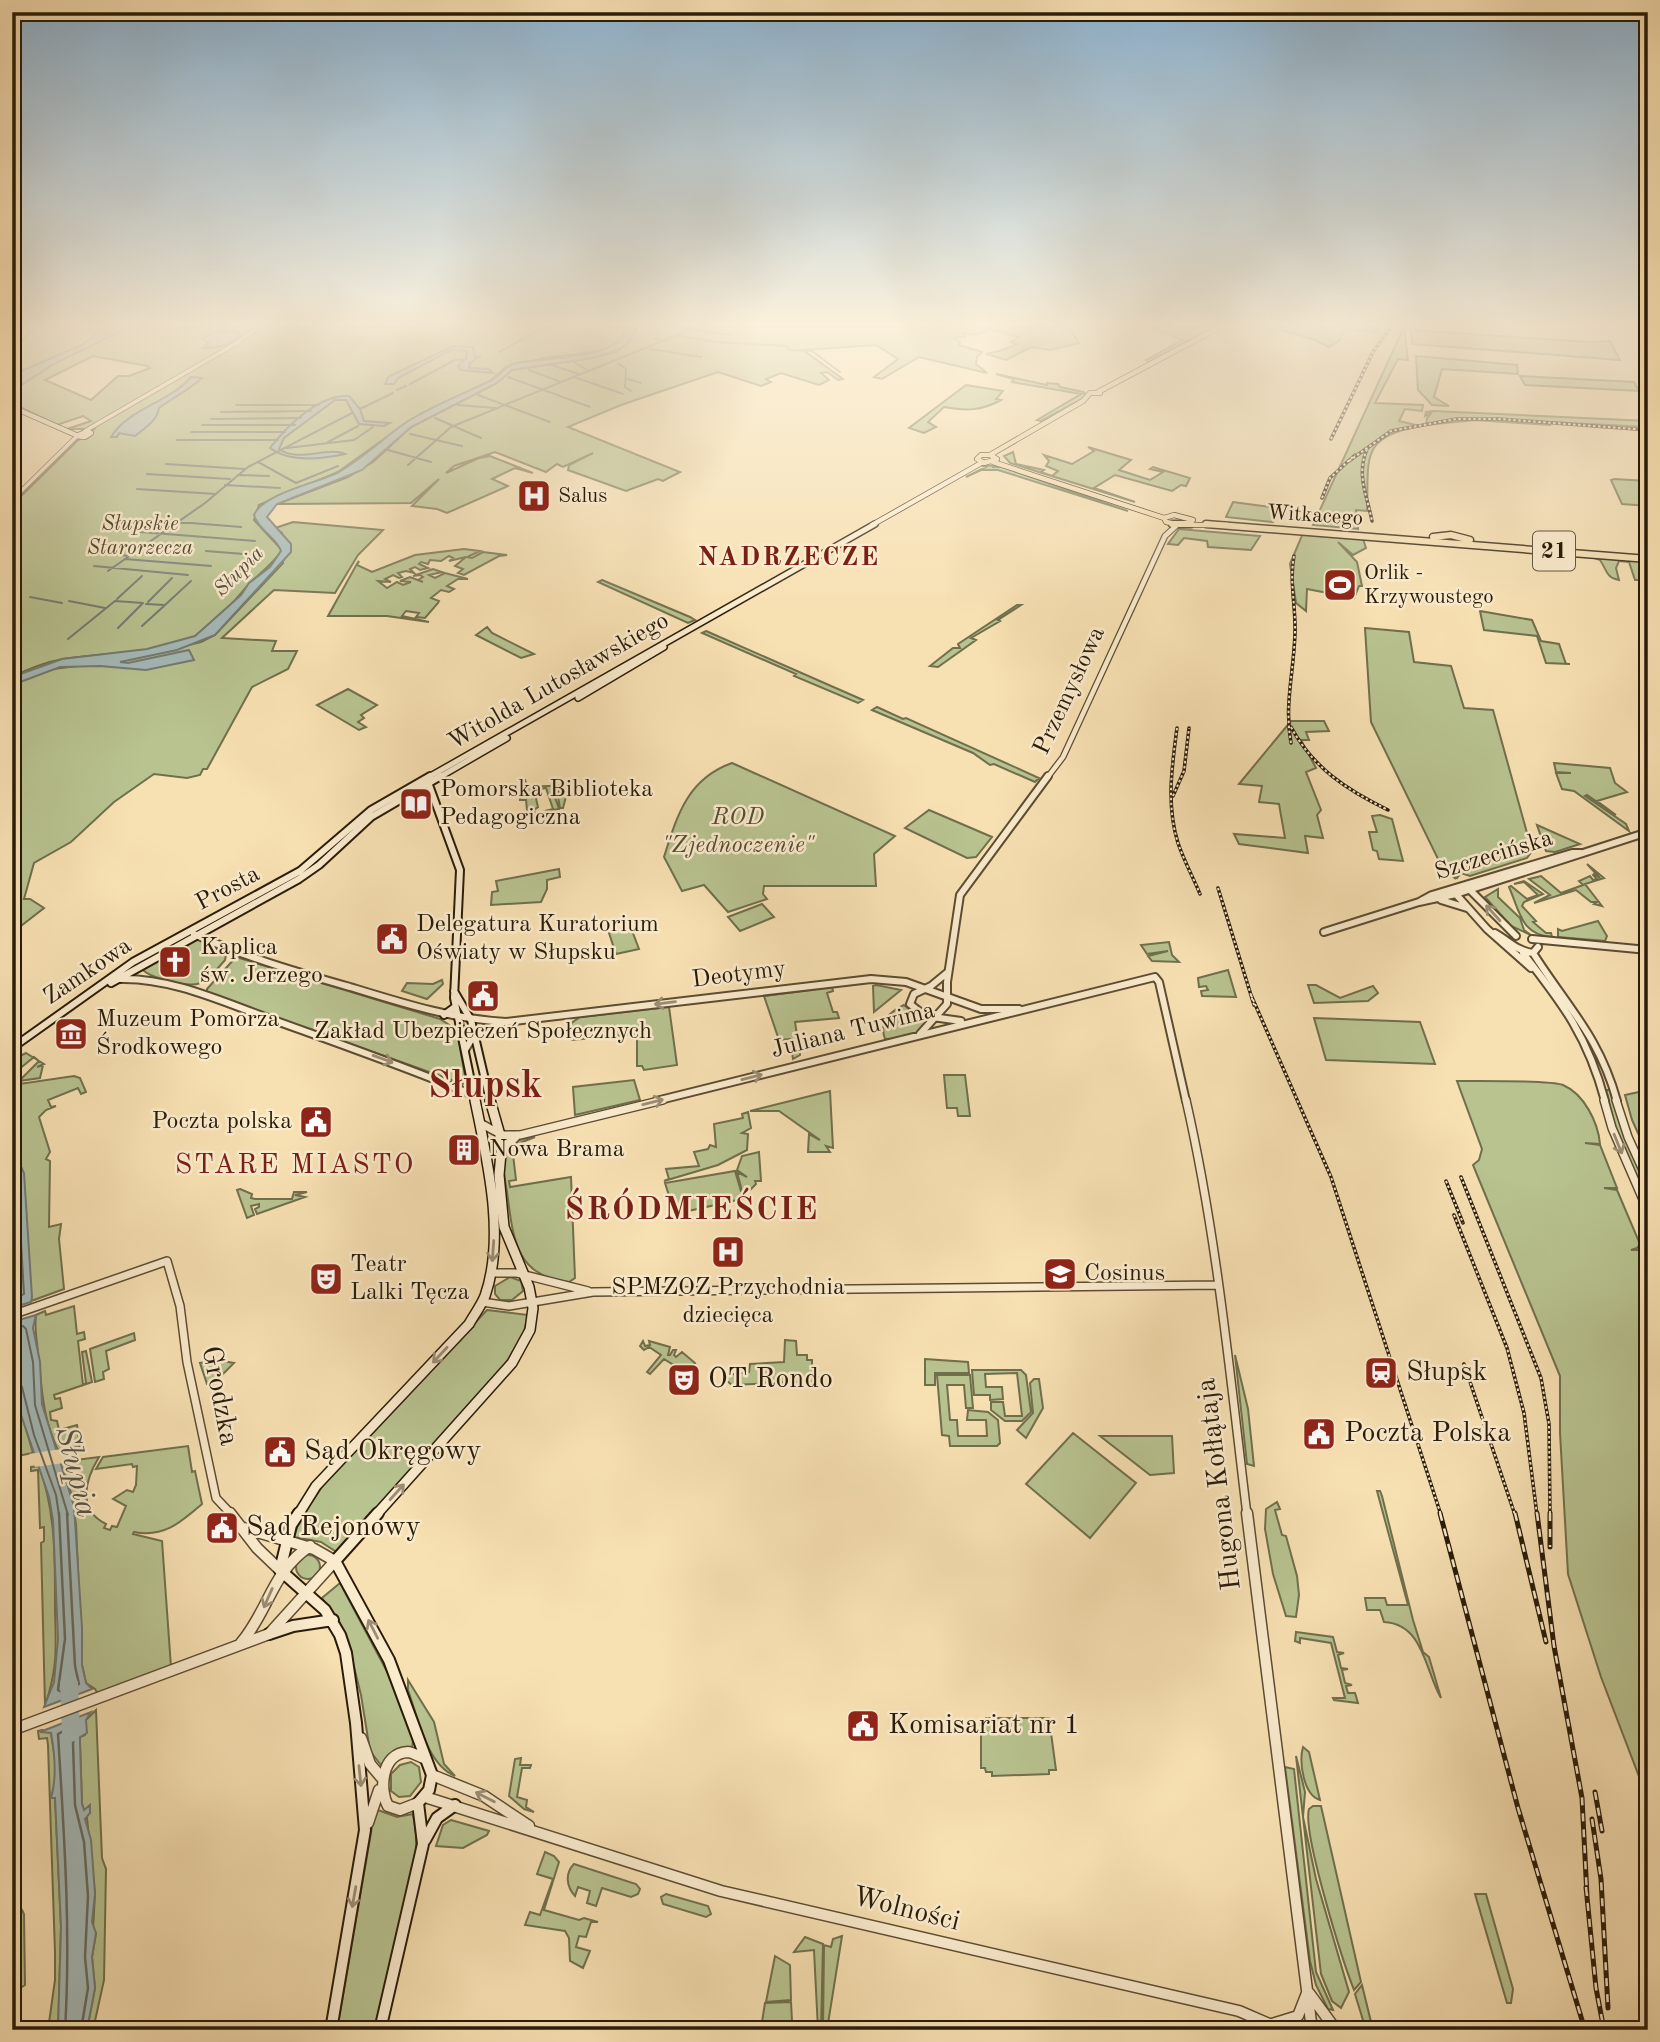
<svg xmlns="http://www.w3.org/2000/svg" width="1660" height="2042" font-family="'Old Standard TT',serif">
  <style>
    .green { fill: #b8c390; stroke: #706f4c; stroke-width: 2; fill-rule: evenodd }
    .water { fill: #a4bab9; stroke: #737a72; stroke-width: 2 }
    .pier { fill: #f7e0b2 }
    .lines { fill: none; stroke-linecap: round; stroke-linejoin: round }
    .shore-far1 { stroke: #666a60; stroke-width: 2 }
    .shore { stroke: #666a60; stroke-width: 2.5 }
    .stream { stroke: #737a72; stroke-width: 2 }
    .river { fill: #a4bab9; fill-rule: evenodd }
    .tertiary-far4-casing { stroke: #5c4c32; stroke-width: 5 }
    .tertiary-far3-casing { stroke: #5c4c32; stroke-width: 7 }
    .tertiary-far2-casing { stroke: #5c4c32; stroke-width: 10 }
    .tertiary-far1-casing { stroke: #5c4c32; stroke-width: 10 }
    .tertiary-casing { stroke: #5c4c32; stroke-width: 13 }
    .secondary-far4-casing { stroke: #291b08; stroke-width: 6 }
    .secondary-far3-casing { stroke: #291b08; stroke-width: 8 }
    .secondary-far2-casing { stroke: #291b08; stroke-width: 10 }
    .secondary-far1-casing { stroke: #291b08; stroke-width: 12 }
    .secondary-casing { stroke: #291b08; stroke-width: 14 }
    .primary-far1-casing { stroke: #291b08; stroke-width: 6 }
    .primary-casing { stroke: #291b08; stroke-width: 9 }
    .tertiary-far4 { stroke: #faebcd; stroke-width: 3.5 }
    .tertiary-far3 { stroke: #faebcd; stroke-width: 4.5 }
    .tertiary-far2 { stroke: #faebcd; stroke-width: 6 }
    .tertiary-far1 { stroke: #faebcd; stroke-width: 7 }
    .tertiary { stroke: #faebcd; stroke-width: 10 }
    .secondary-far4 { stroke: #faebcd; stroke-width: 4.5 }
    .secondary-far3 { stroke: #faebcd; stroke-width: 5 }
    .secondary-far2 { stroke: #faebcd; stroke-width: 6 }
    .secondary-far1 { stroke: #faebcd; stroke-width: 9 }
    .secondary { stroke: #faebcd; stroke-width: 10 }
    .primary-far1 { stroke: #f7e0b2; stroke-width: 4.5 }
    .primary { stroke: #f7e0b2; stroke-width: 6 }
    .rail-far1-casing { stroke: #291b08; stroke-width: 3.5 }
    .rail-casing { stroke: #291b08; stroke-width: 5 }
    .rail-far1 { stroke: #faebcd; stroke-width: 2; stroke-dasharray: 2.5; stroke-linecap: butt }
    .rail { stroke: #faebcd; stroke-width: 2.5; stroke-dasharray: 8; stroke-linecap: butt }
    .oneway { stroke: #9c8d74 }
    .labels { text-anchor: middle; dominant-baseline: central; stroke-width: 5; stroke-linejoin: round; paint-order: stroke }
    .far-poi-label { font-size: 21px; fill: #291b08; stroke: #faebcd; text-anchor: start }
    .far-street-label { font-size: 21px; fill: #291b08; stroke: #faebcd }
    .far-park-label { font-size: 21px; font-style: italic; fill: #544d31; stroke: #faebcd }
    .far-water-label { font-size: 21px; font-style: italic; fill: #545346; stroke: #faebcd }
    .shield { fill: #faebcd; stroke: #685943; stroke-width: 2 }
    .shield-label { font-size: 23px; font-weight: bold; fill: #291b08 }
    .street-label { font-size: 24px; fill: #291b08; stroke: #faebcd }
    .poi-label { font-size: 24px; fill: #291b08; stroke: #faebcd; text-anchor: start }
    .park-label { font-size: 24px; font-style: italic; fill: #544d31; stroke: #faebcd }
    .far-district-label { font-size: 26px; font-weight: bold; letter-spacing: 2px; fill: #7a1f14; stroke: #faebcd }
    .quarter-label { font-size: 28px; letter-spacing: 2px; fill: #7a1f14; stroke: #faebcd }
    .near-poi-label { font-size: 28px; fill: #291b08; stroke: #faebcd; text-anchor: start }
    .near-street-label { font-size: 28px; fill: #291b08; stroke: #faebcd }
    .district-label { font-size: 32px; font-weight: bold; letter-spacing: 2px; fill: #7a1f14; stroke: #faebcd }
    .near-water-label { font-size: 32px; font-style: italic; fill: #545346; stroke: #faebcd }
    .town-label { font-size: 38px; font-weight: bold; fill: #7a1f14; stroke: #faebcd }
  </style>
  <rect width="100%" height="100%" fill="#f7e0b2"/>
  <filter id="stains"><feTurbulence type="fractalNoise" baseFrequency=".00286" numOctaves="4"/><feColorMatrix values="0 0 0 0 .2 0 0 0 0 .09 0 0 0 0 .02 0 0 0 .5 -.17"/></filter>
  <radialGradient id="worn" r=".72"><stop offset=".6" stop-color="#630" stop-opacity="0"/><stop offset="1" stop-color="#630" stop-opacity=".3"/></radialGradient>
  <path class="green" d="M35 327H626L621 339 604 351 544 358 506 367 490 381 409 421 338 472 259 505 254 520 282 550C273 564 260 573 249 584 235 600 219 621 201 633 167 655 103 652 63 659 46 662 28 669 12 677V505L77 441 94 429H67L91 421 83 416 57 425 12 403V341L21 343 22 341 15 340H23L28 333 38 328ZM93 356 147 366 150 368 129 376H118L91 400 45 380Z
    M636 327H1069L1079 343 1051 350 1031 347 1006 360 986 354C997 352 1005 350 1017 344L1011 342 1019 337 990 329 976 335 963 333 965 337 953 338 960 342 959 345 982 352 977 357 976 364 987 373 919 357 882 379 874 377 898 359 876 345 803 350 843 379 838 380 827 372 821 373 829 380 819 385 781 373 766 379 771 382 761 386 718 372 621 405 568 427 680 472 663 481 658 479 626 491 568 470 569 465 593 453 563 467 557 464 546 472 495 452 454 466 446 473 479 458 490 456 533 473 515 468 492 479 508 486 447 513 437 509 412 506 439 479 411 503 277 504 348 477 373 462 411 427 497 383 512 370 592 358 618 351 636 332Z
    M1146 327H1214L1149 362 1146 360 1183 340Z
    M1269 327H1380L1375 332 1345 329 1339 341 1329 347 1313 339Z
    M1404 327 1408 360 1398 359 1375 403 1423 405 1422 411 1405 409 1399 421 1420 426C1359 437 1369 459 1367 511L1356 510 1358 529 1313 525Z
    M1411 330 1590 342 1610 341 1620 360 1412 344Z
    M1416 356 1517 365 1518 374 1442 369 1434 397 1449 406 1432 405 1418 390Z
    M996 374 1047 385V383L1058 384 1060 387 1084 392 1086 397 1041 421 1037 420 1081 394 1012 382 1014 379Z
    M1520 376 1634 382 1639 391 1525 385Z
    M966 385 1003 391 996 399 1001 400C981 411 966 411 944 407L928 422 936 427 924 433 909 428Z
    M1433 411 1648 421V427L1550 422V425L1475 420 1426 425 1427 418 1432 412 1425 416 1426 412Z
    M1088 447 1131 460 1119 470 1150 480 1163 472 1150 469 1153 467 1190 478 1186 486 1181 485 1172 491 1115 475 1094 488 1135 502 1010 463 1004 456 1013 452 1016 464 1044 470 1041 472 1052 476 1058 471 1046 466 1049 461 1044 455 1072 464 1094 451Z
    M980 465 999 466 992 467H1002L1128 511 998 470H981L966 477 986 467Z
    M1614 479 1648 481V506L1622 504 1611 480Z
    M1233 502 1277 508 1280 509 1273 522 1226 517Z
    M293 522 383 530 358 555 335 593 274 590 222 638 276 641 272 651H297L288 669 252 687 207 769H203L200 775 187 778 154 774 114 802 71 842 34 863 24 899H30L44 908 12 933V685L53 669 125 660 201 642 215 635 283 563 282 533 275 528Z
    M1179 529 1260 536 1251 550 1208 547 1207 541 1184 538 1178 545 1168 544Z
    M1303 533 1363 539 1366 548 1353 555 1338 542 1357 562 1362 586H1359L1354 598 1307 589 1306 611 1296 603 1290 564Z
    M464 549 480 551 467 557 472 558 483 552 507 555 499 556 464 575 458 573 463 569 455 566 466 557 449 561 453 558 449 556 441 561 430 560 428 564 421 562 419 564 428 568 420 570 415 567 410 569 414 573 406 571 398 573 402 577 399 578 393 575 385 579 391 582 378 581 387 588 397 582 403 585 411 582 400 581 410 577 423 582 418 580 423 577 420 575 413 576 433 569 442 572 429 575 435 578 445 573 468 579H458L447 586 454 589 449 592 441 590 431 598 439 601 438 603 425 618 416 617 419 613 406 611 402 616 429 622 387 616H328L358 562 359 561 357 565 372 572 415 555Z
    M1592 557 1648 560V566H1640L1644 580H1635L1629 562 1619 561 1616 568 1619 580C1606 578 1607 570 1600 560Z
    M602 580 690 617 695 620 688 623 598 582Z
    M1017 605H1021L998 620 1000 621 971 638 976 640 938 667 930 666 953 648H960L958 644Z
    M1480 611 1532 620 1541 641 1559 644 1566 664H1570L1546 663 1537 636 1484 630Z
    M487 627 492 633 534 654 521 658 476 635Z
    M1365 628 1409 632 1414 662 1451 666 1464 708 1493 710 1532 851 1527 858 1470 876 1461 873 1457 878 1447 870 1456 879 1437 865 1442 862 1439 861 1371 722Z
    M706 631 863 700 858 703 794 676 796 674 702 633Z
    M348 689 377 705 361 715 364 718 358 722 366 727 359 730 317 705Z
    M877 707 903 719 906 718 1039 778 1035 782 994 764 990 765 973 753 872 710Z
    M1291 721H1324L1329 731 1306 732 1309 740H1301L1316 768 1306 772 1321 810 1317 815 1323 838 1305 836 1308 853 1239 844 1234 834 1285 838 1279 804 1259 802 1262 786 1239 784Z
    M732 763 895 836 874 854 876 886H764L763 894 767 899 728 912 704 885 682 891 664 857C677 816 687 779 732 763Z
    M1554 763 1610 768 1615 783 1627 792 1597 801 1616 815 1587 795 1585 796 1626 824 1629 831 1574 791 1562 789 1556 773H1571L1556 772Z
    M520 780H525L527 787 569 785 563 808H560L558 797 560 786 557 794 555 787 552 788 559 809 545 811 553 809 546 788 534 790 538 807 534 810 536 821 533 811 527 810 526 800H520Z
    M929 810 992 837 976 857 967 858 905 828Z
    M1380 815 1392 819 1403 861 1379 859 1377 851 1373 850 1369 832H1377L1372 816Z
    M1537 825 1580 844 1555 852 1546 851Z
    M1587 864 1604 878 1585 884 1602 906 1594 904 1597 902H1591L1576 890 1534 903 1550 895 1529 879 1541 876 1561 893 1583 885 1579 881 1590 876 1593 880 1597 879 1593 875 1594 874 1600 878Z
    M559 869 560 877 547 880V889L541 902 491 905 492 892 498 891 496 881Z
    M1524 881 1543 894 1524 902 1522 906 1536 921 1533 922 1546 933H1551L1552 937C1521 935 1520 912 1509 887L1511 886 1527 899 1538 895 1524 882 1514 884Z
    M1498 889V897L1520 918 1524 930 1531 935 1511 926 1485 897Z
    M762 904 774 917 740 931 728 917Z
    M1598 921 1607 936 1605 941 1558 937V929L1562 931Z
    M631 928 639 949 616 954 609 933Z
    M197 937 226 955 225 960C205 983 201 990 169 981 160 978 150 977 143 970Z
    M1169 942 1172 955 1179 962 1152 961 1148 956 1168 951 1147 954 1141 945Z
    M236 957 440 1019 457 1030 466 1082 463 1084 207 993V989Z
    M1228 970 1236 997 1202 996 1201 991 1208 990 1206 986 1199 987 1198 978Z
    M442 980 443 984 427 999 402 991 407 983 433 984Z
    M876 985 901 990 874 1012 873 986Z
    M1308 985H1316L1340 998 1373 986 1378 993 1368 1001 1314 1003Z
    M832 987 833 991 827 993 833 1012H837L839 1018 795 1022 800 1055 793 1059 790 1039 779 1040 764 996Z
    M904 1005 916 1015 930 1020C924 1035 899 1039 885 1039 879 1023 889 1012 904 1005Z
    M669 1007 677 1065 644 1070 642 1066H637V1034L572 1040 570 1024 580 1017Z
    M1314 1018 1420 1022 1435 1064 1326 1060Z
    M26 1053 44 1064 37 1067 43 1065 40 1078 19 1081 39 1061 34 1057 12 1075V1060Z
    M944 1075H965L970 1116H958L957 1108H947Z
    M74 1076 80 1078 86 1092 81 1094 78 1088 48 1100 51 1107 56 1106 46 1110 39 1117 50 1152 46 1159 50 1161 49 1227 61 1224 59 1239 64 1289 12 1308V1085Z
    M634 1080 640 1100 575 1115 573 1087Z
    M1457 1081C1476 1081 1551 1080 1563 1085 1584 1094 1598 1122 1600 1144L1585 1143 1600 1145 1617 1188H1604L1617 1190 1640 1244 1637 1248 1631 1250H1638L1641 1246 1648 1263V1800L1601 1677 1568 1574 1560 1433V1376L1473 1165 1479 1160 1482 1149Z
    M1606 1090H1611L1622 1130 1648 1190V1202L1617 1132Z
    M1648 1090V1155L1632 1120 1625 1095Z
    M830 1091 833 1148 826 1146 830 1152H808L809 1134 820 1140 779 1111H750Z
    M748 1112 751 1128 742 1133 748 1134 747 1150 718 1165 664 1181 669 1179 666 1169 699 1166 694 1152 708 1149 710 1145 716 1147 714 1124 743 1118 742 1114Z
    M535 1137 512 1146 516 1180 509 1181 510 1187 571 1177 575 1278 569 1282C514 1277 513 1235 507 1192 505 1180 502 1166 504 1154 511 1141 522 1138 535 1137Z
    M759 1152 761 1181H755L756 1184 750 1190 742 1191 737 1172 747 1177 737 1170 742 1156Z
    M735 1171 741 1191 746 1198 675 1214 665 1183Z
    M240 1189 252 1194 251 1198 255 1199H292L294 1192H307L295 1195 305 1197 257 1214 255 1209 259 1207V1204L251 1206 254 1215 247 1218 237 1190Z
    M510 1277 521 1281 523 1291 512 1300H500L495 1294V1286Z
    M74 1306 77 1334 84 1332 85 1339 78 1341 83 1385 86 1383 82 1352 86 1351 92 1382 54 1395 55 1399 60 1398 62 1408 50 1412 51 1420 57 1421 59 1430 77 1425 80 1447 58 1450C42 1418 42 1387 38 1353 37 1339 34 1329 36 1315L45 1311 46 1315Z
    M487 1310 528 1315 523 1336 504 1366 338 1553 321 1542 294 1537 299 1521 324 1484Z
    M134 1333 135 1340 106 1351 109 1369 103 1372 104 1379 95 1382 90 1349Z
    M785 1340 796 1341 797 1355H807V1360H812V1376L818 1377 815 1381 732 1385 727 1381V1375L749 1372 750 1364 784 1362Z
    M643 1341 645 1346 650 1345 649 1341 670 1347 668 1355H670L673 1350H676L674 1355 676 1357 682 1352 695 1363 686 1373 664 1359 650 1374 647 1372 661 1355 649 1347 644 1350 640 1346Z
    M12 1354 16 1395 33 1453 12 1457Z
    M1235 1355 1248 1409 1254 1466 1247 1464Z
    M925 1359 968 1362 969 1373H935V1385H925Z
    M222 1361 234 1363 213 1384H207L200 1363Z
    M972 1370H1021L1026 1375 1031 1412 1022 1421H1005L991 1410V1402H1003L1005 1416H1022L1017 1373 985 1374 986 1387H1002L1003 1399 990 1400V1395H974Z
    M937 1375H970L973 1408H966L964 1385H947L950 1420H957L958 1436H987L986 1420H967L968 1410 988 1412 998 1420 1000 1443 997 1446H950L949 1436 942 1435Z
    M1034 1379H1039L1043 1408 1026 1438 1017 1430 1033 1413 1030 1383Z
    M1073 1433 1136 1483 1090 1538 1026 1484Z
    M1100 1436H1172L1174 1473 1150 1475Z
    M188 1446 192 1472 195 1471 202 1504C181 1522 164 1538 134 1532L133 1534 162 1541 171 1667 98 1694 95 1689 86 1683 82 1665 76 1524 71 1493 60 1462 99 1457C85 1480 77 1510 106 1524L104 1528 110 1530 112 1526 117 1527 126 1506 113 1499 127 1490 133 1492 136 1485 137 1466 133 1467 132 1464 96 1469 103 1457Z
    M39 1466C56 1513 55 1559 55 1609 56 1646 58 1669 45 1705L41 1543 44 1541V1527L40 1528 38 1470 31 1471V1467Z
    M1377 1491H1380L1382 1496 1413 1620 1423 1652 1429 1657 1441 1698C1425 1671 1424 1624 1384 1622L1380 1610H1367L1365 1598H1385L1387 1605H1408Z
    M1277 1502 1280 1509 1275 1510 1282 1535 1286 1536 1297 1576 1299 1595 1296 1617 1286 1616 1273 1574 1265 1529 1266 1509Z
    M296 1567a12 12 0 1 1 24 0a12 12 0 1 1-24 0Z
    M340 1583 392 1681 413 1740 412 1748 402 1750 381 1765 370 1751 361 1695 347 1639 339 1621 322 1598Z
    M1296 1632 1333 1637 1337 1652 1344 1653 1338 1655 1341 1668 1348 1669 1342 1670 1345 1683 1352 1685 1346 1686 1348 1693H1355L1358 1703 1334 1700 1333 1698H1345L1331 1643 1300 1638V1643L1295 1641Z
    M408 1680 434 1722 444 1764 455 1776C426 1764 418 1717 408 1690Z
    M96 1710 102 1858 106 1869 104 1980 93 2030H87L95 1988 92 1957 96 1933 93 1930 95 1894 86 1809 84 1811 82 1804 80 1743V1737L85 1735 86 1720Z
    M986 1718H1049L1056 1770H1049V1774L992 1776V1772H986L985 1768H981V1733L988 1731H980V1722H986Z
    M42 1730 51 1733C54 1752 60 1780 51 1798H55L61 1927 58 2030H48L55 1980V1952L48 1745 47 1738 39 1739 38 1731Z
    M1303 1747 1309 1752 1320 1800C1303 1795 1299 1761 1303 1747Z
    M1296 1756 1305 1792 1303 1817 1316 1879 1349 1992 1341 2008 1332 2001 1321 1974Z
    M521 1758 520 1765H531L530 1768H522L517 1797 527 1800 526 1807 534 1812 524 1809 509 1796 515 1759Z
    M411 1762 419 1767 421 1782 410 1796 399 1797 391 1791V1774L400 1765Z
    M1285 1767 1294 1769 1316 1972 1333 2010 1328 2009 1316 1985 1310 1961Z
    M1313 1806H1321L1361 1982 1354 1990C1343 1962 1302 1832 1309 1809Z
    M375 1809 397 1817 413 1814 416 1833V1858L374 2030H337Z
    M451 1820 489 1831 487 1835 463 1848 436 1846 443 1825Z
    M545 1852 554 1856 559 1862 544 1910 579 1920 584 1918 598 1922H591L586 1937 579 1936 576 1947 590 1951 583 1968 570 1961 569 1938 565 1931 525 1925 530 1912 540 1915 553 1879 537 1874Z
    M574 1864 636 1884 640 1889 638 1894 631 1897 602 1888 596 1906 587 1903 590 1891 578 1887 575 1896C566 1886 565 1873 574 1864Z
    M666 1894 708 1906 711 1914 706 1917 663 1904 661 1897Z
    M1475 1894H1486L1513 1989 1511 2003H1507Z
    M22 1910 24 1914 25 1985 12 1993V1984L16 1982V1952L12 1949V1914Z
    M842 1936 827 2030H823L824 1945 831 1947 833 1939Z
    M805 1937 823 1944 821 2030H818L814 1950 794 1952Z
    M775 1956 790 1965 791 2000 766 2002Z
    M1362 1985 1372 2026H1411L1412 2030H1366L1355 1994Z
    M791 2002 792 2021 762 2022 765 2003Z"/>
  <path class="water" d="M104 327H129L54 364 12 391V375L82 345Z
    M626 327H636L630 341 618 350 592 358 512 370 497 383 411 427 362 470 277 504 267 517 291 544V552L215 635 177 650 120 662 128 663 189 650 194 660 146 670 100 666 60 667 12 685V677L62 659 147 649 195 636 241 595 249 583 270 567 281 551C276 537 259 531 254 515 263 493 318 483 339 472 364 458 384 437 408 421 434 405 463 394 490 381 501 376 504 366 516 363 544 357 622 361 626 327Z
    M233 331 240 332V336C227 346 219 348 203 348L209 343 202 339 213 332Z
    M453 346 473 347 475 357H479L470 363 469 368 489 369 493 373 461 370 458 366 466 358 467 351 451 350 398 378 394 384H385L388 377Z
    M191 377 202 378C189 390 174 397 159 408 157 421 145 428 135 436L119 433 117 437H111C129 408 169 403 191 377Z
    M349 396 360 409 364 421 390 423 384 426 359 424 346 400H335L284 438 279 449C298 463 328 446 345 454 322 459 290 463 270 448 287 426 319 394 349 396Z
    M12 1147 24 1173 32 1297 31 1302 12 1308Z
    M36 1315 33 1328 40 1362 42 1404 74 1506 82 1628V1665L86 1683 92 1689 44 1707 54 1682 58 1639 53 1520 49 1497 19 1409 12 1354V1322Z
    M91 1712 86 1720 87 1733 80 1737V1743L82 1804 84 1810 90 1805V1813L85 1819 91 1840 95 1894 92 1922 96 1933 92 1957 95 1988 87 2030H58L61 1927 55 1798H51C57 1778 55 1755 51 1733L40 1732Z"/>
  <path class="pier" d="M61 1449 64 1463 35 1467 29 1454Z"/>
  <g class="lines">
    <path class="shore-far1" d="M12 1160 17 1174 24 1294 12 1301
      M12 1328 23 1326 26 1329 33 1362 35 1405 68 1515
      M12 1381 19 1382 22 1387 34 1435 56 1495 59 1515"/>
    <path class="shore" d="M59 1513 65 1639 58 1690 63 1693 79 1684 75 1666 67 1513
      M65 2030C71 1931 64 1833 58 1734L73 1726 76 1730 73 1743 75 1805 84 1842 88 1896 85 1957 88 1988 81 2030"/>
    <path class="stream" d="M734 327H737
      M661 330 653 339 666 341
      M694 330 731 335
      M680 336 716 342 787 346 788 350 812 351 840 372
      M650 349 701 357
      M499 352 546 327
      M574 362 587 370
      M548 364 579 374
      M619 364 626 369 625 387 631 391
      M529 370 561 382
      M508 377 590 407
      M574 377 623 394
      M628 379 641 383
      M410 384 455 360 466 359
      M397 390 406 386
      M478 395 550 422
      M236 405H319
      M458 405 495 408
      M502 406 697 327
      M360 409 393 393
      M221 412 311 411
      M435 418 481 438
      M211 419 301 418
      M202 425H295
      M191 432H285
      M410 434 462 446
      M177 440H278
      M328 442 358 426
      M287 448 354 440 373 427
      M388 450 431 462
      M258 462 296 483 338 466
      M166 464 245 469
      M408 465 451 427 500 407
      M147 474 230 479
      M238 475 269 476
      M225 485 280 488
      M137 489 216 494
      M153 520 241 527
      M115 530 255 541
      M99 543 173 548
      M206 551 244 554
      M102 553 129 556
      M125 559 211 566
      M94 566 188 575
      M108 571 205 503 248 467 352 413
      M30 597 62 603
      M117 599 142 576
      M69 601 105 608
      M148 602 172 578
      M146 604 165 605 191 581
      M142 626 164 606
      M68 639 115 601 143 603 118 628"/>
    <path class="river" d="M69 1673 75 1676 78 1682 80 1733 78 1740 71 1742 64 1740 62 1733 60 1682 63 1676Z"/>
    <defs>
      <path id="tertiary-far4" d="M85 431 235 344 259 327
        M12 500 77 436"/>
      <path id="tertiary-far3" d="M1047 778 1063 757 1165 536 1177 525"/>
      <path id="tertiary-far2" d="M1468 888 1516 936
        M1454 892 1487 929 1531 968
        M1441 900 1467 908
        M1421 901 1432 895 1572 853H1581
        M1324 932 1419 902 1456 894 1648 832
        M1495 933C1509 941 1517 951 1533 953L1538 947
        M194 934C245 957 297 972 350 987 402 1003 452 1019 506 1022L871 979 906 982 981 1009H1019
        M1532 939 1648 950
        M1523 953C1563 1004 1588 1037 1605 1101
        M1533 953C1568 1008 1599 1036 1617 1101
        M948 972 931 986 914 994 910 1004 925 1016 961 1021
        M119 979C169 977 221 1001 268 1018 337 1043 406 1067 473 1095
        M920 1034 947 1004V982L960 895 1048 776
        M465 1050 474 1035 501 1023
        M656 1101 1155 977 1159 982 1186 1101"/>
      <path id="tertiary-far1" d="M1186 1100C1217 1236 1230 1376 1247 1515
        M1604 1100 1612 1128 1648 1211
        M1616 1100 1628 1137 1648 1181
        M480 1123 502 1135H520L663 1100
        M502 1151 518 1135
        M491 1273H517L588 1291
        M482 1302 509 1306 593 1292 1218 1285
        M12 1315 167 1261 180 1306 187 1362 216 1498 232 1515"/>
      <path id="tertiary" d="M230 1513 257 1548 280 1570
        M1247 1513 1312 2030
        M241 1643C269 1610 272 1571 310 1546
        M12 1730 269 1634 335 1561 314 1549 244 1528
        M361 1738 370 1764 381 1777
        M432 1775 484 1796 529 1826
        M425 1797 721 1891 1239 2011 1283 2030
        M418 1803 400 1810 388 1806C379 1790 381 1753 408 1752 412 1752 420 1757 424 1758
        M368 1823 379 1790
        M1309 1993 1336 2030
        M1272 2024 1298 2016 1307 1993"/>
      <path id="secondary-far4" d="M12 407 76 435
        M88 431 91 433 85 437 76 436Z
        M872 525 983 462"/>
      <path id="secondary-far3" d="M578 698 664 647
        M427 778 875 524
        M438 778 507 738"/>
      <path id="secondary-far2" d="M422 781 429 785 460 870 454 998 475 1101
        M111 983 299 879 319 865 371 817 441 776
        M454 991 471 1020 490 1101
        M444 1015 455 1007
        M12 1048 133 962 300 871 371 810 430 776"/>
      <path id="secondary-far1" d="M298 1515 316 1486 469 1324C474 1315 481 1306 485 1296 506 1236 487 1160 475 1100
        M376 1515 512 1363 530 1330 533 1308 529 1287 504 1227 499 1175 502 1142 490 1100"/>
      <path id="secondary" d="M299 1513 291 1525 280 1570 325 1610 340 1635 346 1653 356 1723 365 1830 331 2030
        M378 1513 335 1561 389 1660 432 1775 429 1790 418 1803 423 1844 380 2030
        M269 1634 293 1626 333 1620
        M425 1840 437 1818 455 1805"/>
      <path id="primary-far1" d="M1098 392 1220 327
        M981 455H990L997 459 984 463 977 459Z
        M990 455 1083 401 1090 393H1100
        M993 462 1164 518
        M1164 518 1166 522C1185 527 1208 524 1228 525
        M1164 518 1174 515 1193 520"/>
      <path id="primary" d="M1172 524H1191
        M1206 524 1648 559
        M1433 537 1451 535 1470 540"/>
    </defs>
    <use href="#tertiary-far4" class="tertiary-far4-casing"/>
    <use href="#tertiary-far3" class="tertiary-far3-casing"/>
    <use href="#tertiary-far2" class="tertiary-far2-casing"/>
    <use href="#tertiary-far1" class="tertiary-far1-casing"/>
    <use href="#tertiary" class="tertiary-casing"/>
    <use href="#secondary-far4" class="secondary-far4-casing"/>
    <use href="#secondary-far3" class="secondary-far3-casing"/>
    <use href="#secondary-far2" class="secondary-far2-casing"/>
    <use href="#secondary-far1" class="secondary-far1-casing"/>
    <use href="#secondary" class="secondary-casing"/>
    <use href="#primary-far1" class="primary-far1-casing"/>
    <use href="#primary" class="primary-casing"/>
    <use href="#tertiary-far4" class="tertiary-far4"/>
    <use href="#tertiary-far3" class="tertiary-far3"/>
    <use href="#tertiary-far2" class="tertiary-far2"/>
    <use href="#tertiary-far1" class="tertiary-far1"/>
    <use href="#tertiary" class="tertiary"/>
    <use href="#secondary-far4" class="secondary-far4"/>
    <use href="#secondary-far3" class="secondary-far3"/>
    <use href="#secondary-far2" class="secondary-far2"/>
    <use href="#secondary-far1" class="secondary-far1"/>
    <use href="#secondary" class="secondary"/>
    <use href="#primary-far1" class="primary-far1"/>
    <use href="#primary" class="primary"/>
    <defs>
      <path id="rail-far1" d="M1331 439 1373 352 1391 327
        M1367 449C1356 475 1367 495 1372 521
        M1349 461 1391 431 1456 419H1499L1648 430
        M1322 498 1330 478 1355 455
        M1291 727C1313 768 1347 790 1388 810
        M1177 728C1172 766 1166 805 1178 843 1184 861 1193 877 1200 894
        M1291 743C1284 705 1294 671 1295 633 1296 607 1289 582 1294 556
        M1173 796 1184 771 1189 728
        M1218 888 1254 1005
        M1251 995 1331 1177 1441 1515
        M1461 1177 1541 1378 1549 1424 1550 1515
        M1446 1181 1463 1223
        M1454 1215 1507 1348 1524 1413 1537 1515
        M1464 1364 1515 1515"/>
      <path id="rail" d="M1440 1513 1518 1808 1585 2030
        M1515 1513 1546 1642
        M1537 1513 1554 1646 1582 1798 1587 1896
        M1550 1513V1547
        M1595 1792 1602 1831
        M1592 1819 1601 1879 1608 2008
        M1586 1887 1596 1988 1604 2030"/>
    </defs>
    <use href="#rail-far1" class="rail-far1-casing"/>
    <use href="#rail" class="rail-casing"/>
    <use href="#rail-far1" class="rail-far1"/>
    <use href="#rail" class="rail"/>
  </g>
  <defs><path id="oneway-shaft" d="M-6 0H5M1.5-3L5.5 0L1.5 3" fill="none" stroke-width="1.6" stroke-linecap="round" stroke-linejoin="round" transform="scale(1.75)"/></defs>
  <g class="oneway">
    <use href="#oneway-shaft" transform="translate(1493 913) rotate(-132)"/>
    <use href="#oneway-shaft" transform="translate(665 1003) rotate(173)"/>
    <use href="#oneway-shaft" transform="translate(383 1059) rotate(20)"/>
    <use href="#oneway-shaft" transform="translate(752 1077) rotate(-14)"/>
    <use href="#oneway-shaft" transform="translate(653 1102) rotate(-14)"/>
    <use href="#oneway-shaft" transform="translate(1618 1144) rotate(68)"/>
    <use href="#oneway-shaft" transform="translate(493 1251) rotate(94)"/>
    <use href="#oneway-shaft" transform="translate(440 1355) rotate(133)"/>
    <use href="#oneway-shaft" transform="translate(397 1492) rotate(-48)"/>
    <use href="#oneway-shaft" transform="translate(268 1598) rotate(114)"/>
    <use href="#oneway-shaft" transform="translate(373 1629) rotate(-117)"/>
    <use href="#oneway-shaft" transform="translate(360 1776) rotate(84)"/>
    <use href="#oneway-shaft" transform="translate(485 1797) rotate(-153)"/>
    <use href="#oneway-shaft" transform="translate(354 1897) rotate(100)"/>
  </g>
  <linearGradient id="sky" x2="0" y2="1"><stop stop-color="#8db6d5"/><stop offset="0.53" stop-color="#fbf1dc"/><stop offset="1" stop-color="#fbf1dc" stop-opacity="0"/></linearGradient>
  <rect width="1660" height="613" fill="url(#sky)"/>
  <defs>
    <symbol id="hospital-square" viewBox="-11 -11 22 22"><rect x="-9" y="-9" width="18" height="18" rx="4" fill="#8f2418" stroke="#faebcd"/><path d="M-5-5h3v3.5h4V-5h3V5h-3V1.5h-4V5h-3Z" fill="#fff"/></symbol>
    <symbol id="stadium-square" viewBox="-11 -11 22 22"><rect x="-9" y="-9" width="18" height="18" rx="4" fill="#8f2418" stroke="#faebcd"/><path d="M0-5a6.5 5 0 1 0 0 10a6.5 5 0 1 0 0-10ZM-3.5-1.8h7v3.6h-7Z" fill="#fff"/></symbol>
    <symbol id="library-square" viewBox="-11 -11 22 22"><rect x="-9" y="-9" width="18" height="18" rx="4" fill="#8f2418" stroke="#faebcd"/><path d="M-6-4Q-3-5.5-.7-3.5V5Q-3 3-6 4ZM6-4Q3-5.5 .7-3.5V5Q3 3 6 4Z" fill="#fff"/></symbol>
    <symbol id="civic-square" viewBox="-11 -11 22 22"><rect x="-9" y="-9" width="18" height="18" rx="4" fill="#8f2418" stroke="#faebcd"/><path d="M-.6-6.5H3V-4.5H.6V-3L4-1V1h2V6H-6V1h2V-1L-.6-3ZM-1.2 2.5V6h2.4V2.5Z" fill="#fff"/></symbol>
    <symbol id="church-square" viewBox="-11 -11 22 22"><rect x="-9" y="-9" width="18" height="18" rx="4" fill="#8f2418" stroke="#faebcd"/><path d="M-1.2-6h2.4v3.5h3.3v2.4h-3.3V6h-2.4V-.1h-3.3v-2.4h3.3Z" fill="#fff"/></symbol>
    <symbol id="museum-square" viewBox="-11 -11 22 22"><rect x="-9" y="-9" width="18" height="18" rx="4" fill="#8f2418" stroke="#faebcd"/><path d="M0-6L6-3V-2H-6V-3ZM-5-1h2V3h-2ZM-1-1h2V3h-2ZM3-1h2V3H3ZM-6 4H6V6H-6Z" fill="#fff"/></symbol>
    <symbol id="building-square" viewBox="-11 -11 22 22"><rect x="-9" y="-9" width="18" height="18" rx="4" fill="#8f2418" stroke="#faebcd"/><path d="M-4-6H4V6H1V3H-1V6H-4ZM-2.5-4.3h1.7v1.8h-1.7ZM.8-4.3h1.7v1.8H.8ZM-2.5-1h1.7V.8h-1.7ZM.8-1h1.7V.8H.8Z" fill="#fff"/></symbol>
    <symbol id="university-square" viewBox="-11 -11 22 22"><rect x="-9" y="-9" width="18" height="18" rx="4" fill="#8f2418" stroke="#faebcd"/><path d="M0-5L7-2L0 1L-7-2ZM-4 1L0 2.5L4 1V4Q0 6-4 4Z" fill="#fff"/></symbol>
    <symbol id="theatre-square" viewBox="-11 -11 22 22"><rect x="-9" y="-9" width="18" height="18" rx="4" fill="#8f2418" stroke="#faebcd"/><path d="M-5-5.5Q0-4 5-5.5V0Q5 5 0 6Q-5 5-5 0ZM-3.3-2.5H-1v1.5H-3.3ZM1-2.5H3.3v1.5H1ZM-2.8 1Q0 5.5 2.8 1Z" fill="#fff"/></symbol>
    <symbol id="station-square" viewBox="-11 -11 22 22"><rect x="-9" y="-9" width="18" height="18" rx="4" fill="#8f2418" stroke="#faebcd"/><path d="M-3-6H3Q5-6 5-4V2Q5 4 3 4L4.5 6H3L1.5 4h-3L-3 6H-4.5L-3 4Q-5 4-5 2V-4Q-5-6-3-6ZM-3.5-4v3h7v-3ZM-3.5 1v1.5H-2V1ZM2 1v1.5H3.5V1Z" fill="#fff"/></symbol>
  </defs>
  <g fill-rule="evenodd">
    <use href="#hospital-square" x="515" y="477" width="38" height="38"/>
    <use href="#stadium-square" x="1321" y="566" width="38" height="38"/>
    <use href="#library-square" x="397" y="785" width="38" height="38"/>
    <use href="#civic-square" x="373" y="920" width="38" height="38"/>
    <use href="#church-square" x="156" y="943" width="38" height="38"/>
    <use href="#civic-square" x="464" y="977" width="38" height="38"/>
    <use href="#museum-square" x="52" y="1015" width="38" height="38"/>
    <use href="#civic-square" x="297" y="1103" width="38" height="38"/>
    <use href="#building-square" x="445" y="1131" width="38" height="38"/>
    <use href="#hospital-square" x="709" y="1233" width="38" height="38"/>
    <use href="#university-square" x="1041" y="1255" width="38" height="38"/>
    <use href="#theatre-square" x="307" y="1260" width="38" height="38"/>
    <use href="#station-square" x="1362" y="1354" width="38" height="38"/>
    <use href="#theatre-square" x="665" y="1361" width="38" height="38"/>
    <use href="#civic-square" x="1300" y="1415" width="38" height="38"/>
    <use href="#civic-square" x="261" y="1433" width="38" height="38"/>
    <use href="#civic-square" x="203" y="1509" width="38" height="38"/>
    <use href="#civic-square" x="844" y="1707" width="38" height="38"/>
  </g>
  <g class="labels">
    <g class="far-poi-label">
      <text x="558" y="496">Salus</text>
      <text x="1364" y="573">Orlik -<tspan x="1364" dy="24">Krzywoustego</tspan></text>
    </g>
    <g class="far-street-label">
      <text transform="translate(1315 516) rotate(4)">Witkacego</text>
    </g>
    <g class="far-park-label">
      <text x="140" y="524">Słupskie<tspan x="140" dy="24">Starorzecza</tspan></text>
    </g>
    <g class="far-water-label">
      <text transform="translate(239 572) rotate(-45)">Słupia</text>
    </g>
    <rect class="shield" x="1533" y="531.5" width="42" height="39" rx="5"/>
    <g class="shield-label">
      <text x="1554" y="551">21</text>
    </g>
    <g class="street-label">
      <text transform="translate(559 682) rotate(-30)">Witolda Lutosławskiego</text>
      <text transform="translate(1070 691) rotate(-65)">Przemysłowa</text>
      <text transform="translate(1494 856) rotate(-17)">Szczecińska</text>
      <text transform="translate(228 889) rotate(-28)">Prosta</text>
      <text transform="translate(88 972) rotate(-34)">Zamkowa</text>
      <text transform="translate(739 975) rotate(-7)">Deotymy</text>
      <text transform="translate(853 1031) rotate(-14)">Juliana Tuwima</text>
    </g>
    <g class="poi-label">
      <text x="440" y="790">Pomorska Biblioteka<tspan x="440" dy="28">Pedagogiczna</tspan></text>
      <text x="416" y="925">Delegatura Kuratorium<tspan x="416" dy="28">Oświaty w Słupsku</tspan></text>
      <text x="200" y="948">Kaplica<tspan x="200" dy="28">św. Jerzego</tspan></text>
      <text x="96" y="1020">Muzeum Pomorza<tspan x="96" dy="28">Środkowego</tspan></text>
      <text x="483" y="1032" text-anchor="middle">Zakład Ubezpieczeń Społecznych</text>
      <text x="292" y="1122" text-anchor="end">Poczta polska</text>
      <text x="489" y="1150">Nowa Brama</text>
      <text x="350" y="1265">Teatr<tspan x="350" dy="28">Lalki Tęcza</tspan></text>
      <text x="1084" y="1274">Cosinus</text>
      <text x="728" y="1288" text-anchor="middle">SPMZOZ Przychodnia<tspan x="728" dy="28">dziecięca</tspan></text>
    </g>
    <g class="park-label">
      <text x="738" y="818">ROD<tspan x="738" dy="28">"Zjednoczenie"</tspan></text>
    </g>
    <g class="far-district-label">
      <text x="789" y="558">NADRZECZE</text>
    </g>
    <g class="quarter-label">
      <text x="295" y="1166">STARE MIASTO</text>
    </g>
    <g class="near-poi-label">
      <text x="1406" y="1373">Słupsk</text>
      <text x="708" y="1380">OT Rondo</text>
      <text x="1344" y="1434">Poczta Polska</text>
      <text x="304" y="1452">Sąd Okręgowy</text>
      <text x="246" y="1528">Sąd Rejonowy</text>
      <text x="888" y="1726">Komisariat nr 1</text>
    </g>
    <g class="near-street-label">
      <text transform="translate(219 1396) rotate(79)">Grodzka</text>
      <text transform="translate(1220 1484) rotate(-97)">Hugona Kołłątaja</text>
      <text transform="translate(906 1910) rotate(14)">Wolności</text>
    </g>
    <g class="district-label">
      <text x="692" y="1211">ŚRÓDMIEŚCIE</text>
    </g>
    <g class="near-water-label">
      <text transform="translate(75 1472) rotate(76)">Słupia</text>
    </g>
    <g class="town-label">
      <text x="485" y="1087">Słupsk</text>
    </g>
  </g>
  <rect width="1660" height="2042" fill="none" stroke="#f7e0b2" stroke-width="42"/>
  <rect x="14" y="14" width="1632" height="2014" fill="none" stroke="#291b08" stroke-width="3.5"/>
  <rect x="21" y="21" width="1618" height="2000" fill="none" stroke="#291b08" stroke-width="2"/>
  <rect width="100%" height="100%" filter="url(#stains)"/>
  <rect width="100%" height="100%" fill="url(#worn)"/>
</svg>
